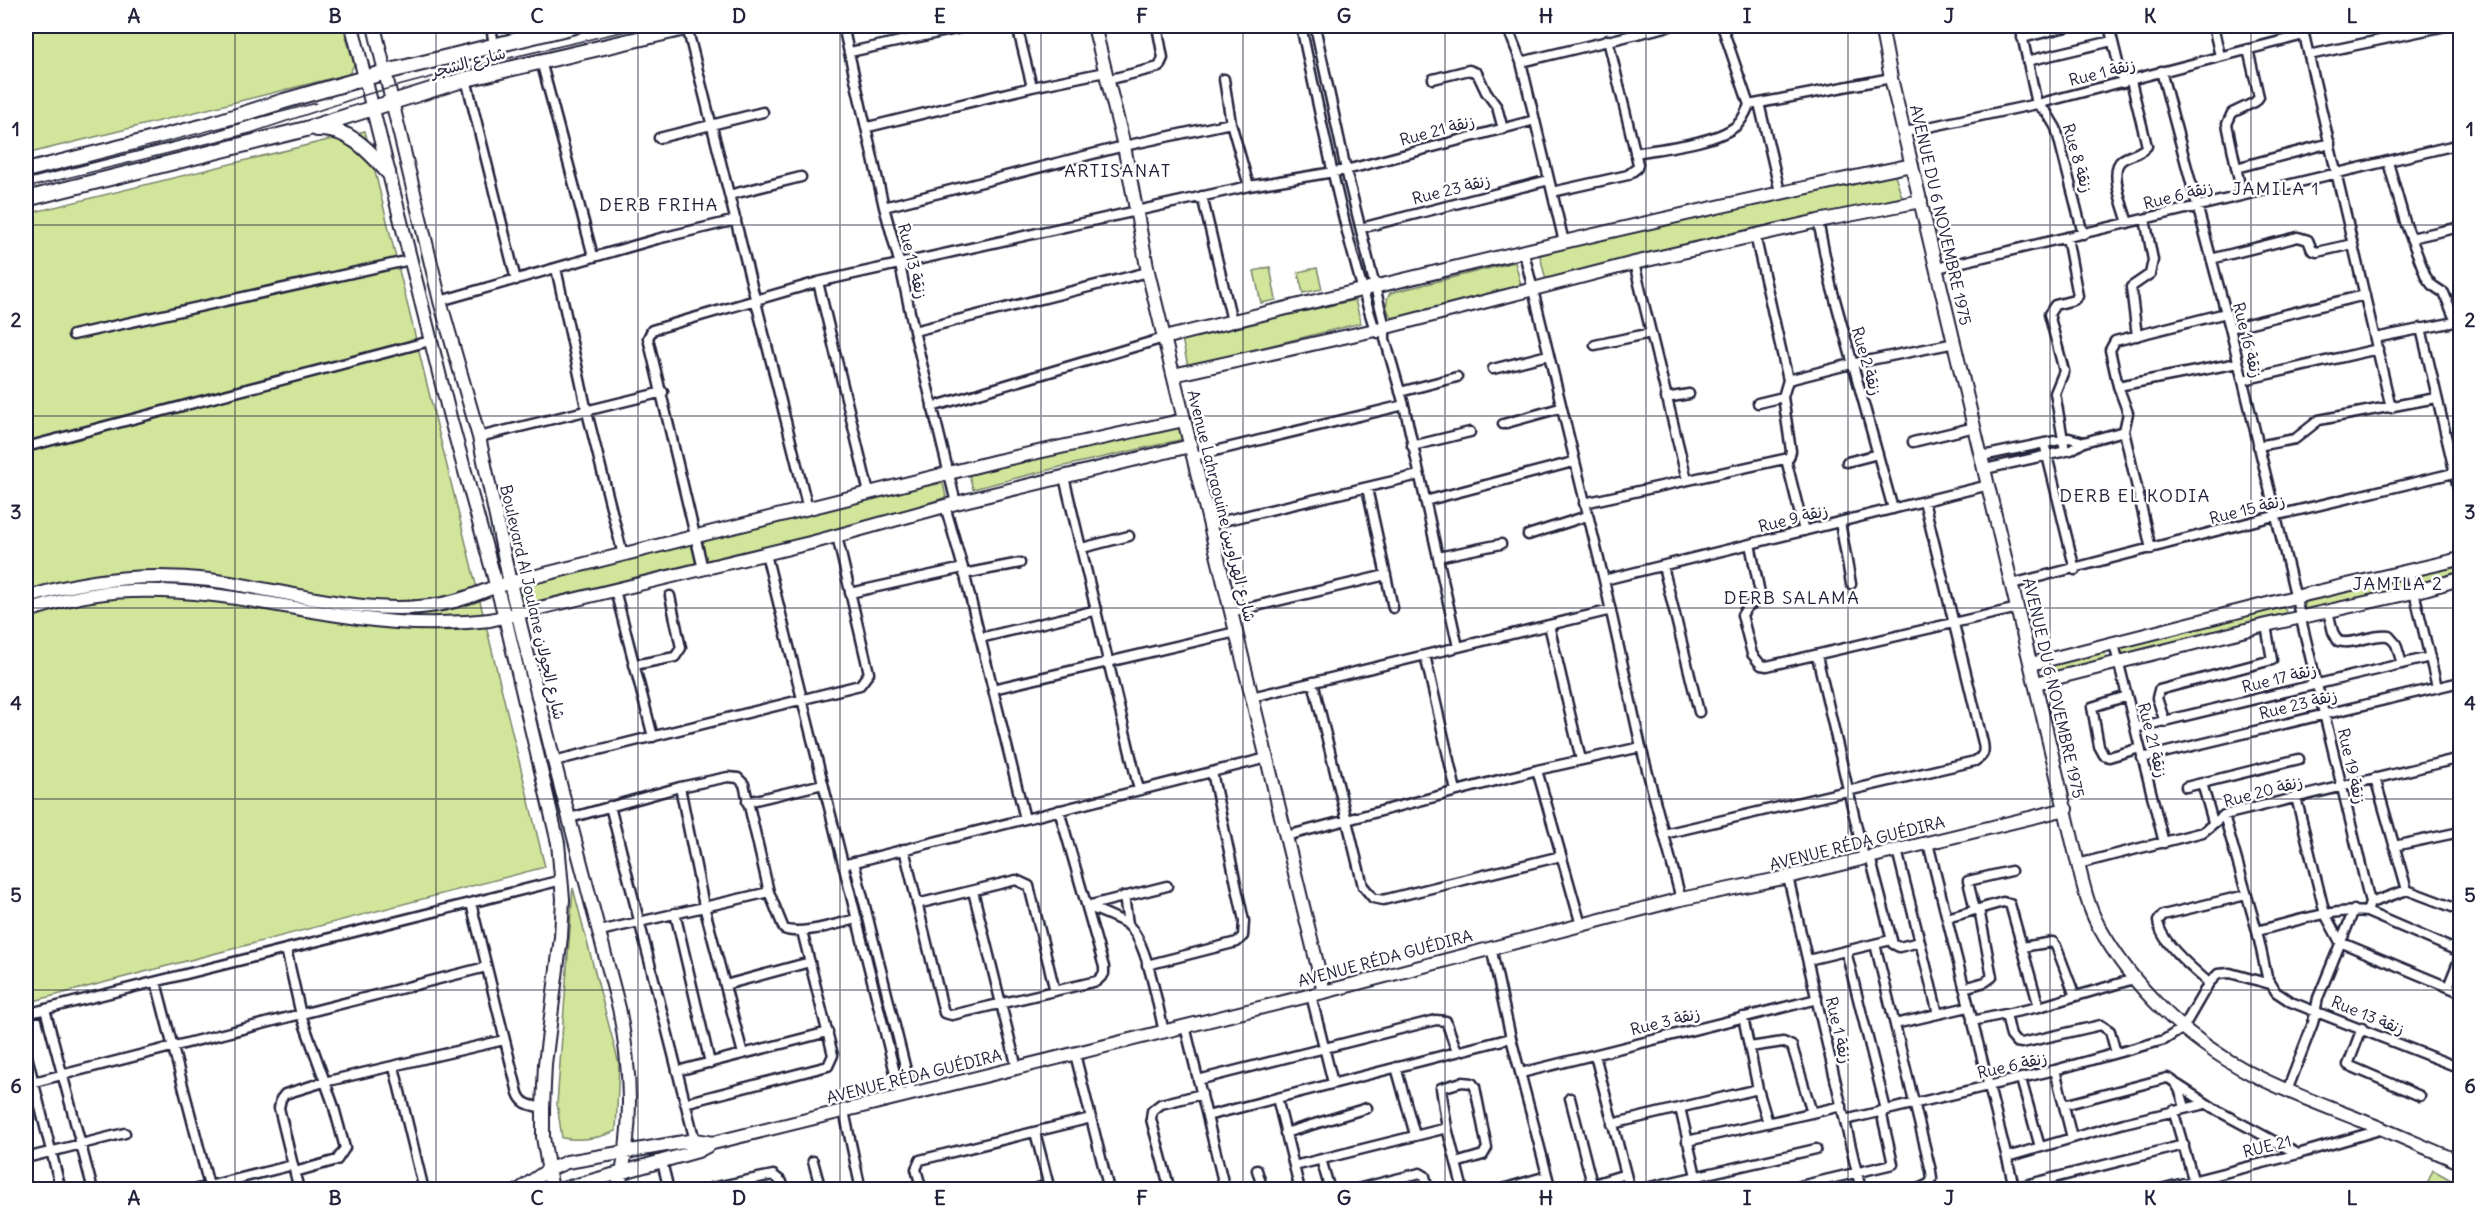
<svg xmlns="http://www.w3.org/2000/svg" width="2486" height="1215" font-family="Delius,'Playpen Sans Arabic',sans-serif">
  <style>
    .green { fill: #d1e69b; stroke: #7a846b; stroke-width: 1.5 }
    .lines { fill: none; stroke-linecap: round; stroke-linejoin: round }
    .street-casing { stroke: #22223b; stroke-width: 13 }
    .secondary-casing { stroke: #22223b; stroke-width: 16 }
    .primary-casing { stroke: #22223b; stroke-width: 18 }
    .street { stroke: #fff; stroke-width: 8 }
    .secondary { stroke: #fff; stroke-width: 12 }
    .primary { stroke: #fff; stroke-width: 14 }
    .tram { stroke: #22223b; stroke-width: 1.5 }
    .grid { fill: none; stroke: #22223b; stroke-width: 1.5; stroke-opacity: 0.55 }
    .labels { text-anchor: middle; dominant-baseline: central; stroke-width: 5; stroke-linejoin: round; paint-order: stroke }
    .street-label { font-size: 16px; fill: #22223b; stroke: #fff }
    .neighbourhood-label { font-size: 18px; letter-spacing: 1.5px; fill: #22223b; stroke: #fff }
    .neatline { fill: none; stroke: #22223b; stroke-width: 2 }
    .grid-label { font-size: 20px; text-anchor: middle; font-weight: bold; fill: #22223b }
  </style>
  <rect width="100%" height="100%" fill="#fff"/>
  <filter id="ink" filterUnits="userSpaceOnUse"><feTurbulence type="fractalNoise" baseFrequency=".0167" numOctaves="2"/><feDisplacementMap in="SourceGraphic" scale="12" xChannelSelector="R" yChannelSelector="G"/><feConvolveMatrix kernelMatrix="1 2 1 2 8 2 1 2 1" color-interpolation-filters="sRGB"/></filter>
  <g filter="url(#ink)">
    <path class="green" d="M26 26H343L354 65 349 74 26 154Z
      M365 131 545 867 26 1003V214Z
      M1894 173 1902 197 1546 280 1539 252Z
      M1515 262 1522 289 1397 318 1391 317C1386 309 1385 301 1390 293Z
      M1270 267 1276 300 1261 303 1254 271Z
      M1317 268 1322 289 1303 293 1298 272Z
      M1355 300 1361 323 1188 366 1182 339Z
      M1180 425 1184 439 1060 467 973 489 969 475Z
      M943 483 946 497 814 542 518 614 510 583 808 509Z
      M2460 563V578L2306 610 2304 608 2306 602Z
      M2283 607 2286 611V616L2125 656 2120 652 2121 648Z
      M2105 651 2106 660 2047 675 2045 673 2044 667Z
      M573 888 619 1064 616 1131C598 1139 581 1141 562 1138L557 1104Z
      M2433 1170 2460 1185V1189H2425Z"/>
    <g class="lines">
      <defs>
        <path id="street" d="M491 26 494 46
          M843 26 884 207 900 265 914 331 956 503
          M1017 26 1032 87
          M1301 26C1323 128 1343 231 1375 330L1378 333
          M1315 26 1346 170 1385 327V339L1404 405 1458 647
          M1507 26 1521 62 1564 242
          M2020 26 2037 104 2047 113 2056 128 2083 234
          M2109 26 2123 83
          M2213 26 2220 56
          M2302 26 2391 408
          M687 27 808 509
          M2022 38 2070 26
          M850 52 970 26
          M2309 55 2446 26
          M541 61 593 256
          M2027 61 2112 41
          M1521 62 1670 26
          M2161 71 2230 328 2368 894 2370 903 2367 912
          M466 79 516 280
          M1224 79 1231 123 1249 186
          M1433 79 1469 70 1477 73 1486 92 1497 107 1503 129
          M1107 80 1159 67 1163 58 1157 26
          M1759 103 1780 192
          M1749 105 1891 78
          M868 127 1032 87 1105 72
          M1905 132 2037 104 2304 35
          M659 138 763 112
          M1635 153C1662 148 1715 143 1736 126 1743 120 1746 112 1749 105L1722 26
          M2388 162 2405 222 2426 277 2432 285 2444 293 2456 322
          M2236 168 2330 143
          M1552 192 1628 175 1637 168 1638 164 1608 40
          M729 195 801 177
          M2242 195 2227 124 2232 113 2255 102 2259 97 2248 49
          M1202 196 1232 321
          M884 207 1124 146 1231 123
          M1818 221 1831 285 1893 509
          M2128 223C2124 209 2108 170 2122 160 2130 154 2140 155 2147 146L2131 81
          M1361 228 1549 180
          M2411 238 2460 227
          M1524 253 1604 580 1641 747 1681 899
          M2211 259 2298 237 2308 240 2312 250 2317 252 2353 244
          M1634 263 1687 480
          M556 268 587 412 623 555
          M1937 268 2460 144
          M818 282 869 493
          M440 301 657 239 736 220
          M2230 328 2365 295
          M2421 328 2460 496
          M914 331 1148 272
          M73 335 410 260
          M2137 336 2131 287 2150 274 2153 260 2145 219
          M2375 338 2460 321
          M1595 345 1651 333
          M1493 369 1548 355
          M1788 380 1851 364 1955 343
          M2243 380 2378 349
          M2118 386 2238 363
          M1400 392 1457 377
          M1666 398 1689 394
          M1758 403 1783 397
          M932 407 1164 338
          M1503 424 1560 408
          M479 437 663 392
          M1913 442 1975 427
          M2044 443 2075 570
          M1412 446 1470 432
          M2258 446 2295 439 2319 420 2436 398
          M26 447 430 341
          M2065 451 2055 393 2064 371 2049 314 2055 305 2074 300 2078 296 2067 237
          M1194 456 1404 405
          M1982 456 2069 438 2084 442
          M1786 459 1804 531
          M1847 462 1878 454
          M1985 469 2071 450 2084 442 2124 431
          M1064 477 1139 790
          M1367 488 1393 608
          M1425 501 1573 462
          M1584 503 1789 458 1791 451 1783 397 1788 380 1755 235
          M945 506 963 568 1025 819
          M1840 522 1851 584
          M1210 524 1419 475
          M1528 535 1587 516
          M1750 544 1761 598 1747 607 1742 615 1752 654 1761 665 1767 666 2018 608
          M1082 548 1129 536
          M2151 549 2124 431 2128 413 2118 386 2110 350 2115 341 2226 313
          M766 554 901 1097
          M1438 557 1501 544
          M1663 566 1699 712
          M703 569 648 338 652 330 818 282 1249 186 1346 170 1535 120
          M2409 571 2437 687
          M964 574 1020 563
          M1604 580 1989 485
          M2012 584 2274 516 2454 473
          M615 590 653 737
          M850 593 963 568
          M2328 611 2333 632 2338 641C2354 646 2372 633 2389 636L2396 644 2402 664
          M1231 612 1386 575
          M1549 625 1581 760
          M980 638 1097 610
          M2114 644 2164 843
          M1425 655 1456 791
          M1817 656 1864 858
          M634 665 675 657 681 648 670 596
          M1313 682 1363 886 1373 898 1383 900 1561 856
          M993 689 1236 632
          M2127 696 2092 707 2099 746 2104 755 2109 757 2140 748
          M1252 697 1611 610
          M2165 722 2157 698 2159 690 2272 660 2266 625
          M2135 728 2430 657
          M2142 758 2460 682
          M554 761 860 685 869 673 837 536
          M1537 770 1581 925
          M2375 778 2407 890
          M2202 783 2213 822
          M680 787 704 906 743 1054
          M2186 787 2299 759
          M2296 797 2325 914 2340 942 2460 992
          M747 802 823 784
          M610 806 696 1145
          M2224 815 2257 931 2267 977 2276 992 2291 1002 2460 1068
          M570 818 680 787 728 777 738 778 744 784 769 892 784 929C800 936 839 923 857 919
          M1664 834 1975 761C1983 756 1985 753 1983 743L1924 501
          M1286 836 1537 770 1641 747
          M1928 843 2015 1190
          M2394 846 2460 832
          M904 849 944 1013 952 1015 1097 981 1104 974V967L1059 810
          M1897 850 1938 1014
          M1870 857 1893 944 1899 947 1920 942
          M854 862 912 1094
          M2078 864 2203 832 2224 815 2460 758
          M843 865 1267 758
          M1788 877 1861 1190
          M2407 890 2460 910
          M973 891 1017 1068
          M1124 896 1128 924
          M471 903 518 1093C522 1105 531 1105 543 1108
          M2370 903 2407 890
          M917 904 1016 880 1029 886 1055 991
          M1087 906C1096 910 1124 920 1129 926 1147 942 1158 1007 1164 1032
          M1087 906 1167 886
          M1975 910 1968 881 2011 871
          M675 913 710 1063
          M1947 918 2003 902 2010 904 2039 1007
          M600 931 769 892
          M2257 931C2293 922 2331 908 2367 912L2460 952
          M1875 944 1931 1171 1932 1179 1929 1184 1916 1190
          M1491 947 1511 1038 1551 1190
          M2022 947 2053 942 2056 946 2075 996
          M286 949 301 1015 333 1104 345 1148 337 1160 295 1172
          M1846 951 1886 1110
          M1808 960 1891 940
          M1147 965 1237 942 1243 936 1244 921 1212 772
          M156 982 209 1186
          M2209 983C2193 969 2160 942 2158 921L2163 915 2246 895
          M725 985 810 962
          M2448 987 2460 957
          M1964 988 1985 982 1992 977 1979 909
          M1311 995 1333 1083
          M45 1009 93 1190
          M26 1014 562 880
          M2006 1014 2011 1036 2016 1042 2022 1043 2101 1025 2110 1031 2116 1053
          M1743 1017 1758 1089 1768 1123
          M1972 1021 2039 1007 2134 979
          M1895 1024 1968 1007
          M1185 1026 1225 1190
          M2362 1028 2348 1065 2420 1096
          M1750 1047 1783 1042 1792 1046 1812 1113
          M26 1052 61 1190
          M1075 1054 1109 1190
          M1595 1055 1630 1190
          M394 1067 424 1190
          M1396 1067 1415 1135
          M2055 1070 2072 1138
          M677 1071 828 1032
          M1521 1073 1817 999
          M2021 1079 2040 1147
          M1198 1080 1436 1020 1446 1021 1457 1052
          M26 1084 486 967
          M2178 1085 2218 1111 2298 1154
          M2287 1091 2313 1023 2318 998 2354 910
          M1277 1098 1300 1190
          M1570 1098 1592 1184
          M685 1103 828 1066 833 1055 802 931
          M2064 1105 2167 1078C2180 1082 2181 1096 2185 1107
          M1680 1108 1696 1176
          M2173 1110 2193 1179
          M844 1111 861 1190
          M1207 1116 1511 1038
          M1845 1120 2055 1070 2164 1040 2183 1028 2209 983 2218 974 2230 973 2270 984
          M1612 1124 1758 1089
          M1447 1128 1441 1088 1462 1082 1472 1083 1475 1087 1487 1148 1483 1155 1456 1163
          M1035 1132 1050 1190
          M1285 1133 1367 1108
          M1687 1141 1842 1106
          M2007 1157 2124 1123 2205 1104
          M26 1158 125 1133
          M1321 1159 1330 1190
          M813 1161 821 1190
          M662 1162 669 1190
          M1294 1166 1447 1128 1463 1190
          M1257 1170 1263 1190
          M711 1188 773 1175 782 1182 784 1190
          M2014 1188 2184 1145
          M193 1190 293 1165
          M299 1190 279 1108 281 1099 285 1094 324 1082 504 1040
          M922 1190 916 1169 920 1160 1091 1118
          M1031 1190 1048 1185
          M1170 1190 1151 1119 1152 1111 1161 1104 1202 1094
          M1353 1190 1420 1173 1425 1176 1428 1190
          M1499 1190 1547 1176
          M1574 1190 1626 1174
          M1637 1190 1816 1149
          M1783 1190 1893 1164 1881 1111
          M2157 1190 2298 1154 2383 1129"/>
        <path id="secondary" d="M352 26 450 417 505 617 558 843 563 899 561 937 545 1064 543 1108V1137L552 1190
          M374 26 440 301 479 437 510 583 554 761 619 1008C631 1069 634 1129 618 1190
          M1094 26 1124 146 1148 272 1324 992
          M1881 26 1891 78 2078 864C2083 884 2088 907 2098 925 2133 988 2186 1039 2250 1073 2286 1092 2325 1106 2363 1121 2396 1134 2428 1149 2460 1162
          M1164 338C1413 277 1662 217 1912 165
          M1173 375 1375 330 1634 263 1818 221 1921 201
          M26 598C85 579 148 573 210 580 280 589 366 617 436 605 457 602 477 594 497 586L997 461 1184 420
          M26 612C60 600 96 592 132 591 209 588 283 608 358 618 401 624 447 625 490 620L814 542 956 503 1190 446
          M2031 664 2295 597 2460 559
          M2036 683 2266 625 2414 592 2460 579
          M519 1190 548 1170 567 1162 695 1140 713 1143
          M559 1190 698 1151 713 1143 1324 992 1681 899 1788 877 2066 809"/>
        <path id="primary" d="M317 129C348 127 369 151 388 172
          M26 171 205 126 284 101 386 72 575 26
          M26 199 306 129 466 79 694 26"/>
      </defs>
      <use href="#street" class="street-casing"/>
      <use href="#secondary" class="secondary-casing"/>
      <use href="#primary" class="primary-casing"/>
      <use href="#street" class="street"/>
      <use href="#secondary" class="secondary"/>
      <use href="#primary" class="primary"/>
      <path class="tram" d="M26 178 316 103
        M26 188 251 133 368 94 466 68 647 26"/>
    </g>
  </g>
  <path class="grid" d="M235 26V1190M436 26V1190M638 26V1190M840 26V1190M1041 26V1190M1243 26V1190M1445 26V1190M1646 26V1190M1848 26V1190M2050 26V1190M2251 26V1190M26 225H2460M26 416H2460M26 608H2460M26 799H2460M26 990H2460"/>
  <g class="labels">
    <g class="street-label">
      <text transform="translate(468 62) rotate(-15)">شارع الشجر</text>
      <text transform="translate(2102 72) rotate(-14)">Rue 1 زنقة</text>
      <text transform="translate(1437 130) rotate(-15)">Rue 21 زنقة</text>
      <text transform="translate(2078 158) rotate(74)">Rue 8 زنقة</text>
      <text transform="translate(1451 189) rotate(-14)">Rue 23 زنقة</text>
      <text transform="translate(2178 195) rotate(-14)">Rue 6 زنقة</text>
      <text transform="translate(1941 215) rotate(77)">AVENUE DU 6 NOVEMBRE 1975</text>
      <text transform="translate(913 261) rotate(76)">Rue 13 زنقة</text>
      <text transform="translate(2248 340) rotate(76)">Rue 16 زنقة</text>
      <text transform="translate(1867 361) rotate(74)">Rue 2 زنقة</text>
      <text transform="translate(1222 506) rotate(76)">Avenue Lahraouine شارع الهراويين</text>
      <text transform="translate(2247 509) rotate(-14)">Rue 15 زنقة</text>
      <text transform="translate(1793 518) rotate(-14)">Rue 9 زنقة</text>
      <text transform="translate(533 602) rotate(77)">Boulevard Al Joulane شارع الجولان</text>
      <text transform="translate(2279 678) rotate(-14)">Rue 17 زنقة</text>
      <text transform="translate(2054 688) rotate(77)">AVENUE DU 6 NOVEMBRE 1975</text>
      <text transform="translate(2298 704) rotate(-14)">Rue 23 زنقة</text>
      <text transform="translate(2153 740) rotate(76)">Rue 21 زنقة</text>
      <text transform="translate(2352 766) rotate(77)">Rue 19 زنقة</text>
      <text transform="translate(2263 791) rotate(-15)">Rue 20 زنقة</text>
      <text transform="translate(1857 843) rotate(-14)">AVENUE RÉDA GUÉDIRA</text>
      <text transform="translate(1385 958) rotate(-15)">AVENUE RÉDA GUÉDIRA</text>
      <text transform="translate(2368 1015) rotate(22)">Rue 13 زنقة</text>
      <text transform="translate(1665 1021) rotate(-14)">Rue 3 زنقة</text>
      <text transform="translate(1839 1030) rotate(77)">Rue 1 زنقة</text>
      <text transform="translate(2012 1065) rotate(-13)">Rue 6 زنقة</text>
      <text transform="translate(914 1076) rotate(-14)">AVENUE RÉDA GUÉDIRA</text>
      <text transform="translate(2267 1146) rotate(-14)">RUE 21</text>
    </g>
    <g class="neighbourhood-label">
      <text x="1118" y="170">ARTISANAT</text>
      <text x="2276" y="188">JAMILA 1</text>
      <text x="659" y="204">DERB FRIHA</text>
      <text x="2135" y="495">DERB EL KODIA</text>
      <text x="2398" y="583">JAMILA 2</text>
      <text x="1792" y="597">DERB SALAMA</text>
    </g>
  </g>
  <rect width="2486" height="1215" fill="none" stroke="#fff" stroke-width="66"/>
  <rect x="33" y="33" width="2420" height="1149" class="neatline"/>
  <g class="grid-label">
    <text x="134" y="23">A</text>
    <text x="335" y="23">B</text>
    <text x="537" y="23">C</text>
    <text x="739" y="23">D</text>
    <text x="940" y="23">E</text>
    <text x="1142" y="23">F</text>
    <text x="1344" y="23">G</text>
    <text x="1546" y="23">H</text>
    <text x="1747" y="23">I</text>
    <text x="1949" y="23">J</text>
    <text x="2150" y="23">K</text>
    <text x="2352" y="23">L</text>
    <text x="16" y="136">1</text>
    <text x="2470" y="136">1</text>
    <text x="16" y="327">2</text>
    <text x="2470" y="327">2</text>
    <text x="16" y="519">3</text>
    <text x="2470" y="519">3</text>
    <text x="16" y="710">4</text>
    <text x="2470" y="710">4</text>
    <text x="16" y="902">5</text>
    <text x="2470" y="902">5</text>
    <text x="16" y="1093">6</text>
    <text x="2470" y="1093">6</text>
    <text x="134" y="1205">A</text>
    <text x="335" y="1205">B</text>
    <text x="537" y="1205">C</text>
    <text x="739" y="1205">D</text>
    <text x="940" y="1205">E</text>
    <text x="1142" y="1205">F</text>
    <text x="1344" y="1205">G</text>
    <text x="1546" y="1205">H</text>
    <text x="1747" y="1205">I</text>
    <text x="1949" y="1205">J</text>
    <text x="2150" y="1205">K</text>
    <text x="2352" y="1205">L</text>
  </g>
</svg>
